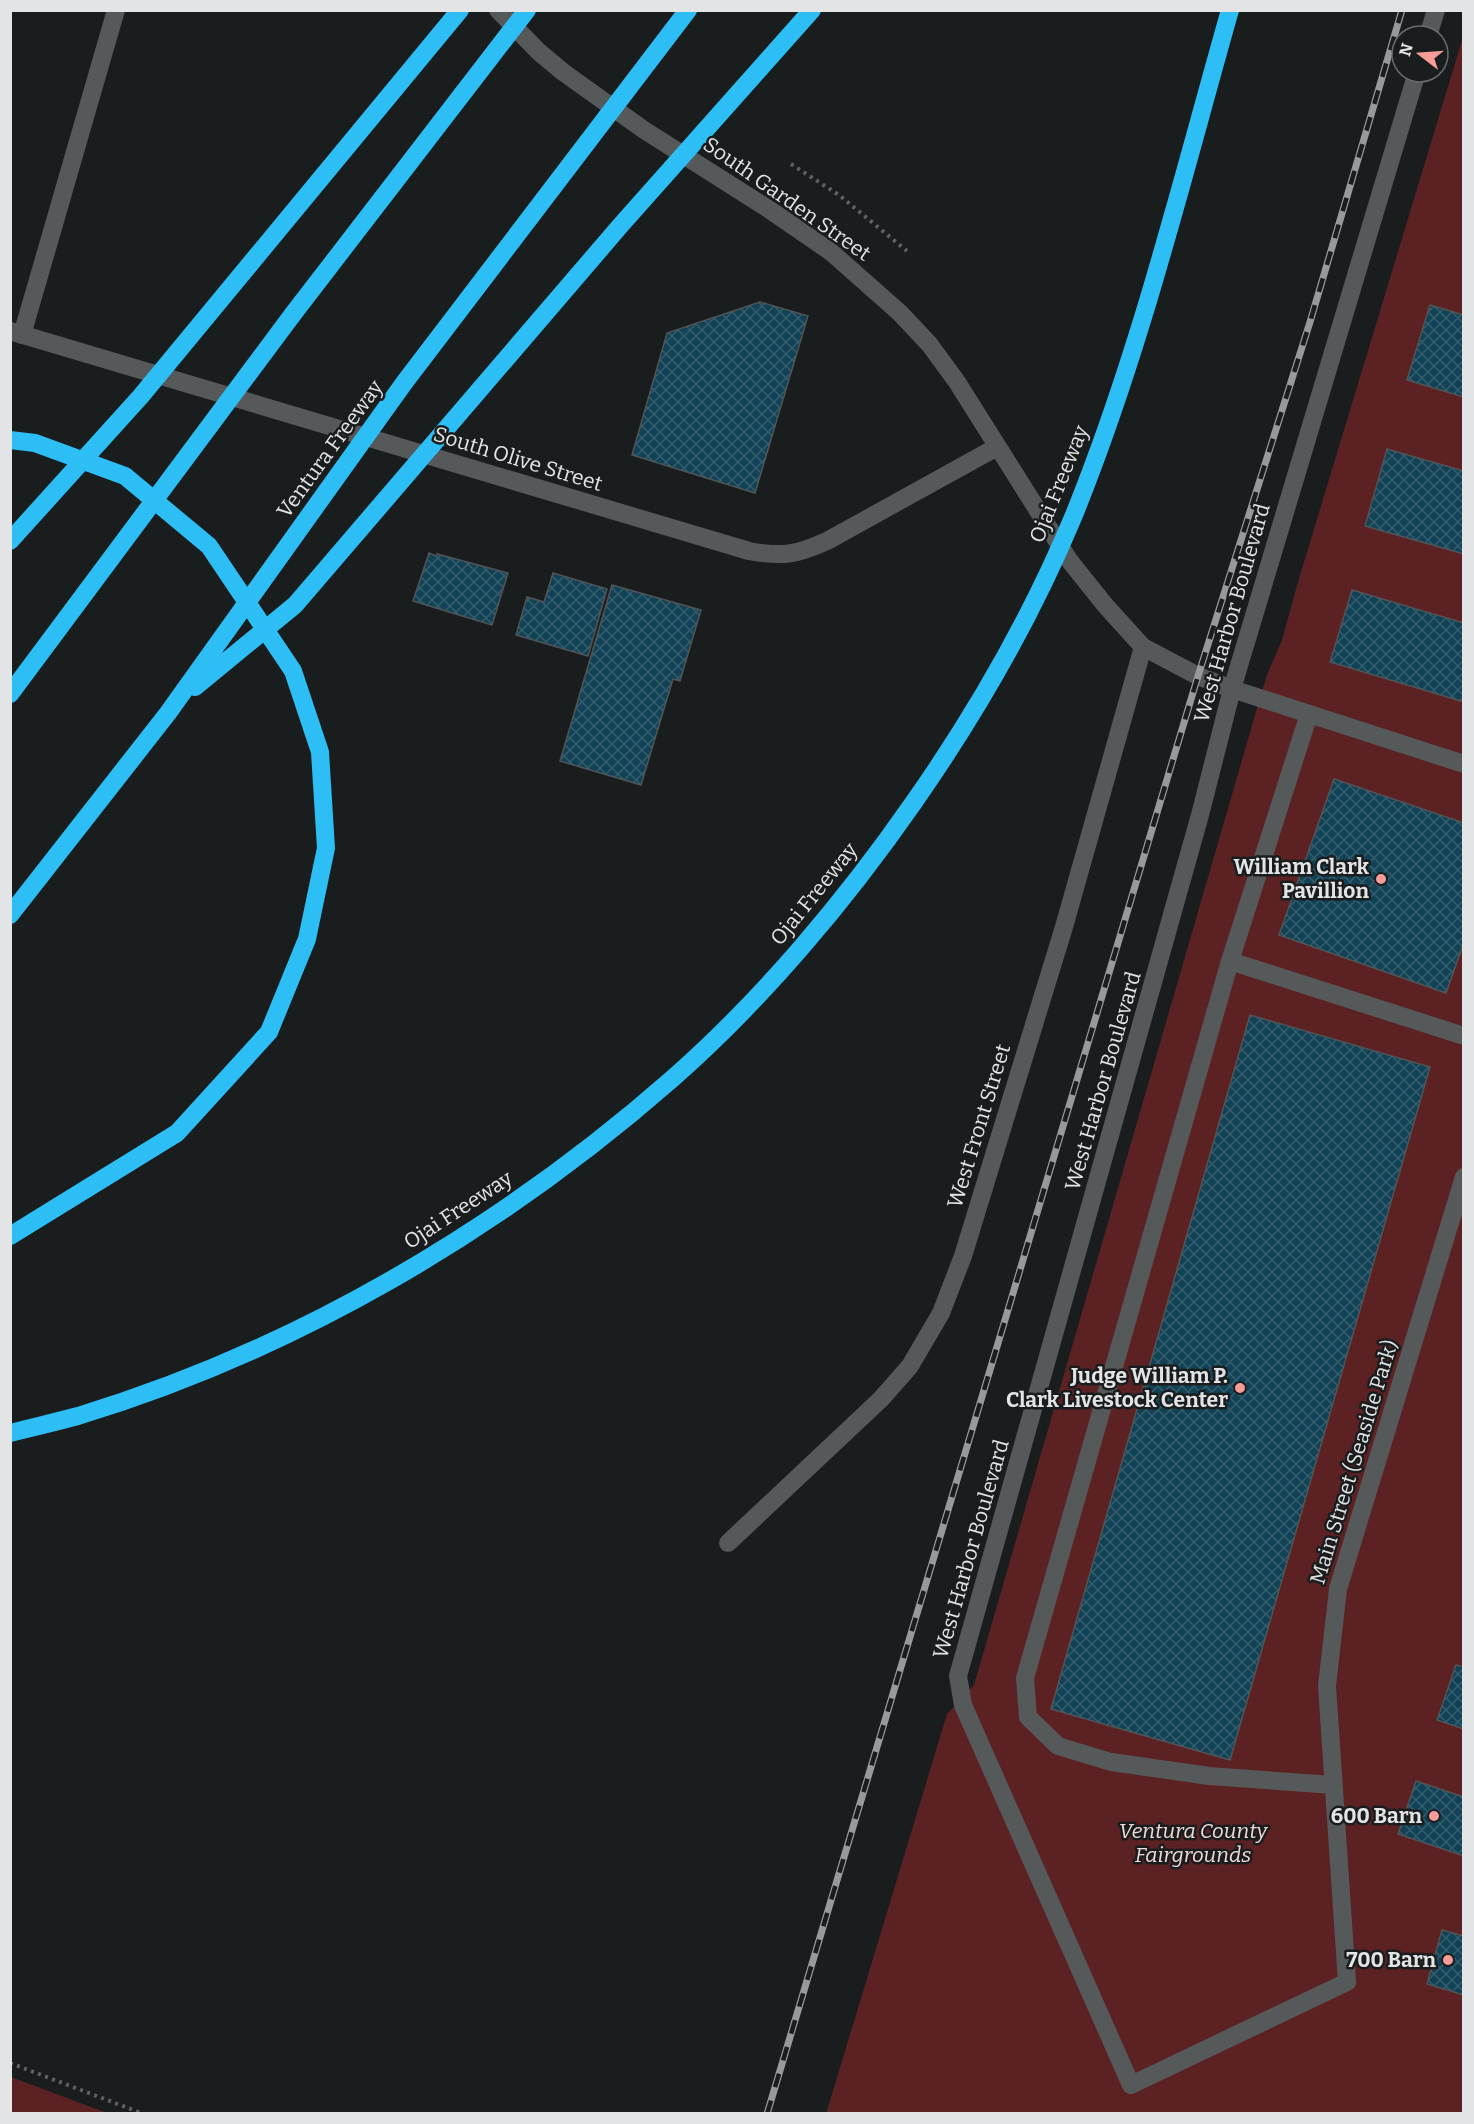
<svg xmlns="http://www.w3.org/2000/svg" width="1474" height="2124" font-family="Bitter,serif">
  <style>
    .green { fill: #5c2223 }
    .building { fill: url(#building-cross-hatch); stroke: #515456; stroke-width: 1.5 }
    .lines { fill: none; stroke-linecap: round; stroke-linejoin: round }
    .path { stroke: #5f6162; stroke-width: 4; stroke-dasharray: 3 4.5; stroke-linecap: butt }
    .lane { stroke: #56595a; stroke-width: 18 }
    .street { stroke: #56595a; stroke-width: 18 }
    .highway { stroke: #2cbef4; stroke-width: 18 }
    .rail-casing { stroke: #98999a; stroke-width: 7 }
    .rail { stroke: #1a1d1e; stroke-width: 4.5; stroke-dasharray: 14; stroke-linecap: butt }
    .poi-dot { fill: #f59b98; stroke: #1a1d1e; stroke-width: 2 }
    .labels { text-anchor: middle; dominant-baseline: central; stroke-width: 5; stroke-linejoin: round; paint-order: stroke }
    .street-label { font-size: 21px; fill: #e3e4e5; stroke: #1a1d1e }
    .poi-label { font-size: 21px; font-weight: bold; fill: #e3e4e5; stroke: #1a1d1e; text-anchor: end }
    .park-label { font-size: 21px; font-style: italic; fill: #f2dad9; stroke: #1a1d1e }
  </style>
  <defs>
    <pattern id="building-cross-hatch" width="8" height="8" patternUnits="userSpaceOnUse" patternTransform="scale(1.5)"><rect width="8" height="8" fill="#114255"/><path d="M0 0l8 8M0 8l8-8" fill="none" stroke="#345d6d"/></pattern>
  </defs>
  <rect width="100%" height="100%" fill="#1a1d1e"/>
  <path class="green" d="M1463 37V2113L826 2114 947 1714 974 1685 1260 698 1267 675 1282 640 1298 582Z
    M11 2077 107 2113H11Z"/>
  <path class="building" d="M760 302 808 316 755 493 632 455 667 333Z
    M1430 305 1464 315V397L1407 380Z
    M1387 449 1464 471V554L1365 526Z
    M429 553 436 556 437 554 508 573 492 625 413 601Z
    M553 573 607 589 588 656 516 635 527 597 544 602Z
    M612 585 701 610 680 681 673 679 641 785 560 761Z
    M1352 590 1464 623V702L1330 662Z
    M1334 779 1464 823V942L1446 993 1279 935Z
    M1250 1015 1430 1067 1230 1760 1051 1709Z
    M1456 1665 1464 1667V1729L1437 1720Z
    M1416 1781 1464 1797V1856L1398 1834Z
    M1442 1930 1464 1936V1995L1427 1984Z"/>
  <g class="lines">
    <path class="path" d="M791 164 839 195 907 251
      M10 2063 144 2114"/>
    <path class="lane" d="M1428 36 1436 10
      M1417 72 1232 689 1200 815 958 1676 963 1705 1131 2085 1347 1982 1327 1686 1338 1589 1464 1177
      M22 335 116 10
      M1143 647 1198 676 1232 689 1464 764
      M1309 714 1230 961 1464 1036
      M1230 961 1025 1678 1028 1717 1058 1746 1111 1762 1209 1776 1333 1785"/>
    <path class="street" d="M498 10 539 52 563 72 644 130 770 210 831 252 900 313 930 345 957 382 1069 560 1105 605 1143 647 1064 927 963 1256 941 1313 910 1366 881 1399 728 1543
      M10 331 749 551C783 557 796 555 827 541L997 447"/>
    <path class="highway" d="M10 440 35 443 125 476 209 546 293 671 320 752 326 848 307 939 269 1032 177 1133 10 1236
      M10 541 141 396 460 10
      M195 687 295 605 620 226 812 10
      M10 694 293 314 527 10
      M10 915 168 713 404 383 688 10
      M10 1433C33 1427 56 1422 78 1416 296 1350 501 1229 672 1079 762 1000 846 900 914 802 977 712 1032 616 1074 515 1140 352 1182 179 1230 10"/>
    <defs>
      <path id="rail" d="M767 2114 1198 676 1310 322 1402 10"/>
    </defs>
    <use href="#rail" class="rail-casing"/>
    <use href="#rail" class="rail"/>
  </g>
  <g class="poi-dot">
    <circle cx="1381" cy="879" r="6"/>
    <circle cx="1240" cy="1388" r="6"/>
    <circle cx="1434" cy="1816" r="6"/>
    <circle cx="1448" cy="1960" r="6"/>
  </g>
  <g class="labels">
    <g class="street-label">
      <text transform="translate(787 199) rotate(35)">South Garden Street</text>
      <text transform="translate(330 449) rotate(-54)">Ventura Freeway</text>
      <text transform="translate(518 459) rotate(17)">South Olive Street</text>
      <text transform="translate(1059 484) rotate(-68)">Ojai Freeway</text>
      <text transform="translate(1232 613) rotate(-74)">West Harbor Boulevard</text>
      <text transform="translate(814 894) rotate(-51)">Ojai Freeway</text>
      <text transform="translate(1103 1081) rotate(-74)">West Harbor Boulevard</text>
      <text transform="translate(979 1126) rotate(-73)">West Front Street</text>
      <text transform="translate(458 1210) rotate(-33)">Ojai Freeway</text>
      <text transform="translate(1354 1462) rotate(-73)">Main Street (Seaside Park)</text>
      <text transform="translate(971 1549) rotate(-74)">West Harbor Boulevard</text>
    </g>
    <g class="poi-label">
      <text x="1369" y="867">William Clark<tspan x="1369" dy="24">Pavillion</tspan></text>
      <text x="1228" y="1376">Judge William P.<tspan x="1228" dy="24">Clark Livestock Center</tspan></text>
      <text x="1422" y="1816">600 Barn</text>
      <text x="1436" y="1960">700 Barn</text>
    </g>
    <g class="park-label">
      <text x="1193" y="1831">Ventura County<tspan x="1193" dy="24">Fairgrounds</tspan></text>
    </g>
  </g>
  <rect width="1474" height="2124" fill="none" stroke="#e3e4e5" stroke-width="24"/>
  <g transform="translate(1420 54) rotate(287)"><circle r="28" fill="#1a1d1e" stroke="#6a6d6e" stroke-width="1.5"/>
  <path d="M0-4.5L10 22L0 15L-10 22Z" fill="#f59b98"/>
  <text y="-9" font-size="16" font-weight="bold" text-anchor="middle" fill="#e3e4e5">N</text>
  </g>
</svg>
